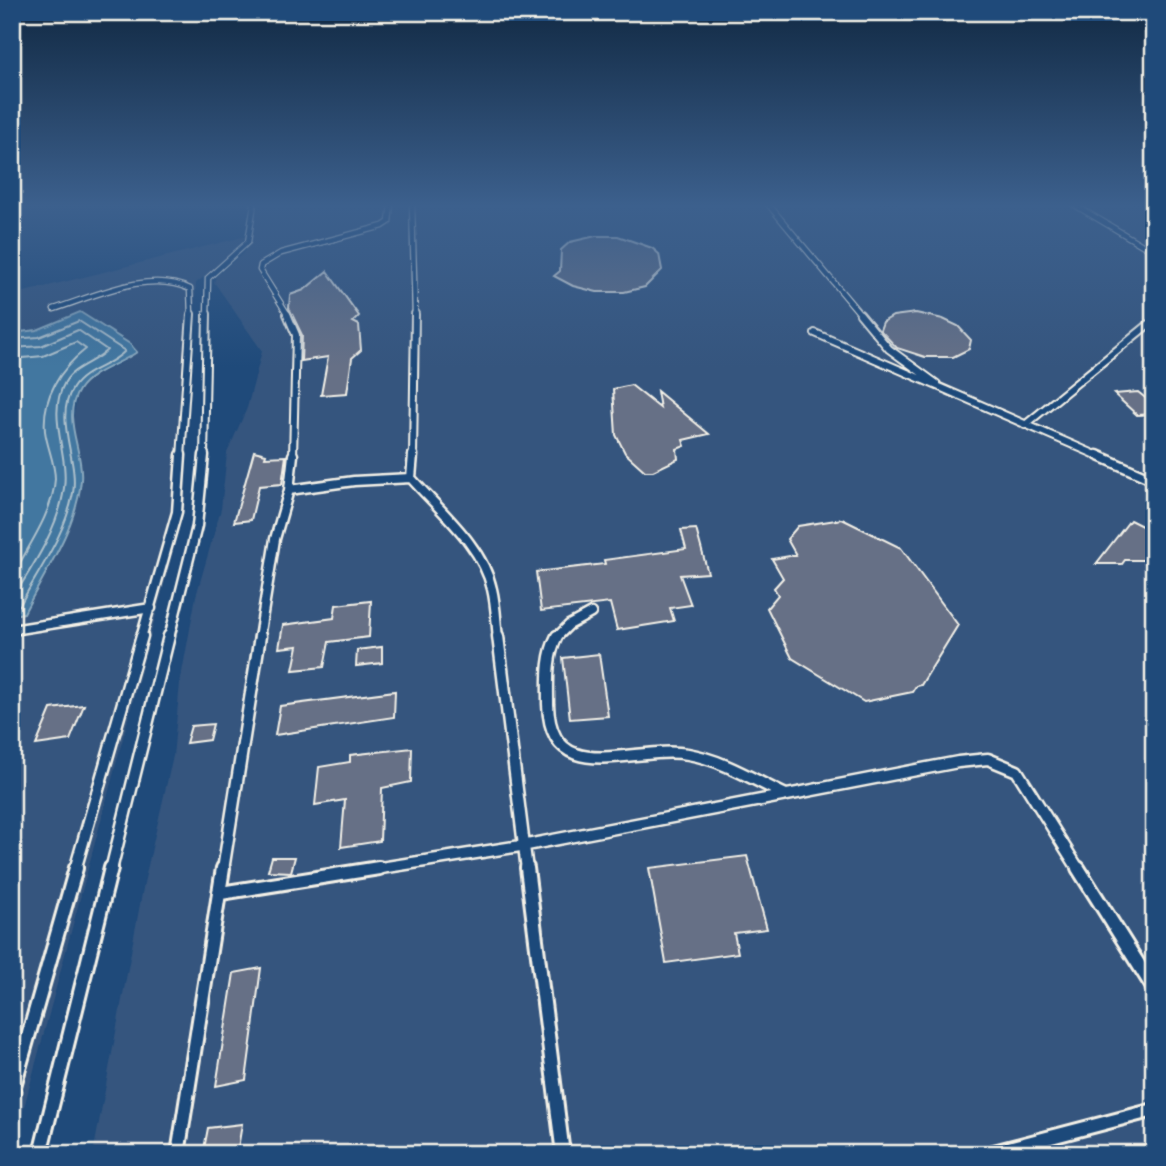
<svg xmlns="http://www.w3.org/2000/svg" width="1166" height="1166" font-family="Caveat,sans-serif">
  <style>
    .built { fill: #34557e }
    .water { fill: #4377a0; stroke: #8aa8bd; stroke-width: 2 }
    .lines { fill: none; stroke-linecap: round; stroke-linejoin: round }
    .shore { stroke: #adc0cb; stroke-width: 2 }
    .building { fill: #666f86; stroke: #f4f1e8; stroke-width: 2 }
    .lane-far4-casing { stroke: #f4f1e8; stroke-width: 7 }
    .lane-far3-casing { stroke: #f4f1e8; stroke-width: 10 }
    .lane-far2-casing { stroke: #f4f1e8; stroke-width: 13 }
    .lane-far1-casing { stroke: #f4f1e8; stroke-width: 15 }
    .lane-casing { stroke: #f4f1e8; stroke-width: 18 }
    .lane-far4 { stroke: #1f4a7a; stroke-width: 4.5 }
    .lane-far3 { stroke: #1f4a7a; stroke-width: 6 }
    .lane-far2 { stroke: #1f4a7a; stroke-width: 8 }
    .lane-far1 { stroke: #1f4a7a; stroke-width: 10 }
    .lane { stroke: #1f4a7a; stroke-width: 12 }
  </style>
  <rect width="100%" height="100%" fill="#1f4a7a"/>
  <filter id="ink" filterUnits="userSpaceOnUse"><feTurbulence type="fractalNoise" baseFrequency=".0143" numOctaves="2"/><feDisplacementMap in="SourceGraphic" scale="14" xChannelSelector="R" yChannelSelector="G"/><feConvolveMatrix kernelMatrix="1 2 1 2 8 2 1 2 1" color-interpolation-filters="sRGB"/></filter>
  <g filter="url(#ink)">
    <path class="built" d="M258 204H1154V1154H93L144 883 173 756 180 683 196 596 221 509 227 453 247 408 262 351 214 282 216 276 241 255 251 243Z
      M247 236 218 267 196 283 185 507 12 1152V649L17 638H12V615L24 613 82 478 72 427 77 392 89 379 125 361 37 330 12 333V295Z"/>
    <path class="water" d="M80 312 130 344 137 352C119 365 91 371 79 390 61 418 84 451 81 480 77 527 45 572 24 613L12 615V333L37 330Z"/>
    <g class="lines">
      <path class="shore" d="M12 339 39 337 79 321 125 351C110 367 85 369 73 388 53 419 79 459 73 493 66 533 39 570 20 605L12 608
        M12 348 41 346 78 330 107 350C94 363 74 366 65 382 46 415 69 453 64 488 59 527 33 566 12 599
        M12 359 43 356 76 342 86 349C60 369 42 397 45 431 47 447 55 463 55 479 53 513 27 548 12 577"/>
    </g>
    <path class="building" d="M596 236H618L652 248 659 254 662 270 645 287 624 292H597L573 286 554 276 560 271 561 250 570 242Z
      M327 271 359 316 353 322 359 325 361 350 352 358 347 393 321 395 328 357 301 361 302 335 289 308 290 295 304 290Z
      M916 313 943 319 958 326 971 340 969 349 953 357H925L897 348 880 330 883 322 893 316Z
      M631 385 660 408 657 391 709 434 683 440 685 446 677 449 678 459 653 471H645L625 453 616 435 613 389Z
      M1138 392 1154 405V414L1137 415 1114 394Z
      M254 451 266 454 265 457 286 456 282 484 259 486 251 520 234 522Z
      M842 519 901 548 958 625 921 685 916 686 912 692 864 702 792 658 767 608 778 595 774 588 783 578 772 559 796 555 787 539 798 526Z
      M1130 520 1154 532V576L1143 560H1125L1122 564H1096Z
      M696 529 708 573 680 575 691 605 670 608 674 621 617 630 610 603 541 611 536 572 605 564 604 560 686 549 681 530Z
      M371 601 369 637 329 642 324 667 293 670 298 646 279 648 283 625 334 618 336 605Z
      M382 647V663L356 666 357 650Z
      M599 654 608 716 570 719 563 658Z
      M395 691 394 717 275 735 280 706Z
      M84 705 70 740 36 745 51 709Z
      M213 724 209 740 186 743 191 726Z
      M412 748 411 782 382 788 380 841 341 847 345 800 315 805 319 767 350 762V755Z
      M747 856 767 929 734 933 738 953 666 963 649 868Z
      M272 857H295L291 872 268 871Z
      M261 968 246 1080 216 1086 234 973Z
      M242 1124 237 1154H203L208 1128Z"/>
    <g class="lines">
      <defs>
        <path id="lane-far4" d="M412 204 415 315
          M768 204 861 315
          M1073 204 1154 252
          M54 309C95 296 149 269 190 289L191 315
          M207 315 208 278 248 242 254 204
          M288 315 260 270 261 265 281 253 383 226 389 222 391 204"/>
        <path id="lane-far3" d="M287 314 296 335 293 457
          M860 314 889 349 937 384
          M815 333 1101 457
          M1025 425 1154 320
          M181 457 191 314
          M204 457 207 314
          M413 457 415 314"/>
        <path id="lane-far2" d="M1097 455 1154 480
          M411 478 413 455
          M289 490 354 481 411 478C439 510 483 546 492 589 496 605 496 622 498 638
          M12 630 151 608
          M141 638 177 512 181 455
          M169 638 197 526 204 455
          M259 638 275 539 289 490 293 455
          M556 638 569 625 591 613"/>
        <path id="lane-far1" d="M498 636 527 870
          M557 636C546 657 548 681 548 704 550 790 635 744 688 754 723 760 754 780 786 795
          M75 870 142 636
          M111 870 169 636
          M223 870 260 636
          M368 870 527 845 958 762 988 759 1017 771 1079 870"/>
        <path id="lane" d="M527 868 563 1154
          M1078 868 1154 989
          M221 893 379 868
          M12 1093 76 868
          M40 1154 111 868
          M178 1154 223 868
          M986 1154 1154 1110"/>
      </defs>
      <use href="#lane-far4" class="lane-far4-casing"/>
      <use href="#lane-far3" class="lane-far3-casing"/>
      <use href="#lane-far2" class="lane-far2-casing"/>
      <use href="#lane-far1" class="lane-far1-casing"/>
      <use href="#lane" class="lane-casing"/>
      <use href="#lane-far4" class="lane-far4"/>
      <use href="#lane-far3" class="lane-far3"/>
      <use href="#lane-far2" class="lane-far2"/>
      <use href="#lane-far1" class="lane-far1"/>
      <use href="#lane" class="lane"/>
    </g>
  </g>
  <linearGradient id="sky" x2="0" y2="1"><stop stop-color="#112943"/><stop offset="0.56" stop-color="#3c608d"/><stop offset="1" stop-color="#3c608d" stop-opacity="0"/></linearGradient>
  <rect width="1166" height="367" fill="url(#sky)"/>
  <rect width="1166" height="1166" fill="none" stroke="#1f4a7a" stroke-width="42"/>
  <rect x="21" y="21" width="1124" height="1124" fill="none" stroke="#f4f1e8" stroke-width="2.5" filter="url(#ink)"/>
</svg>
